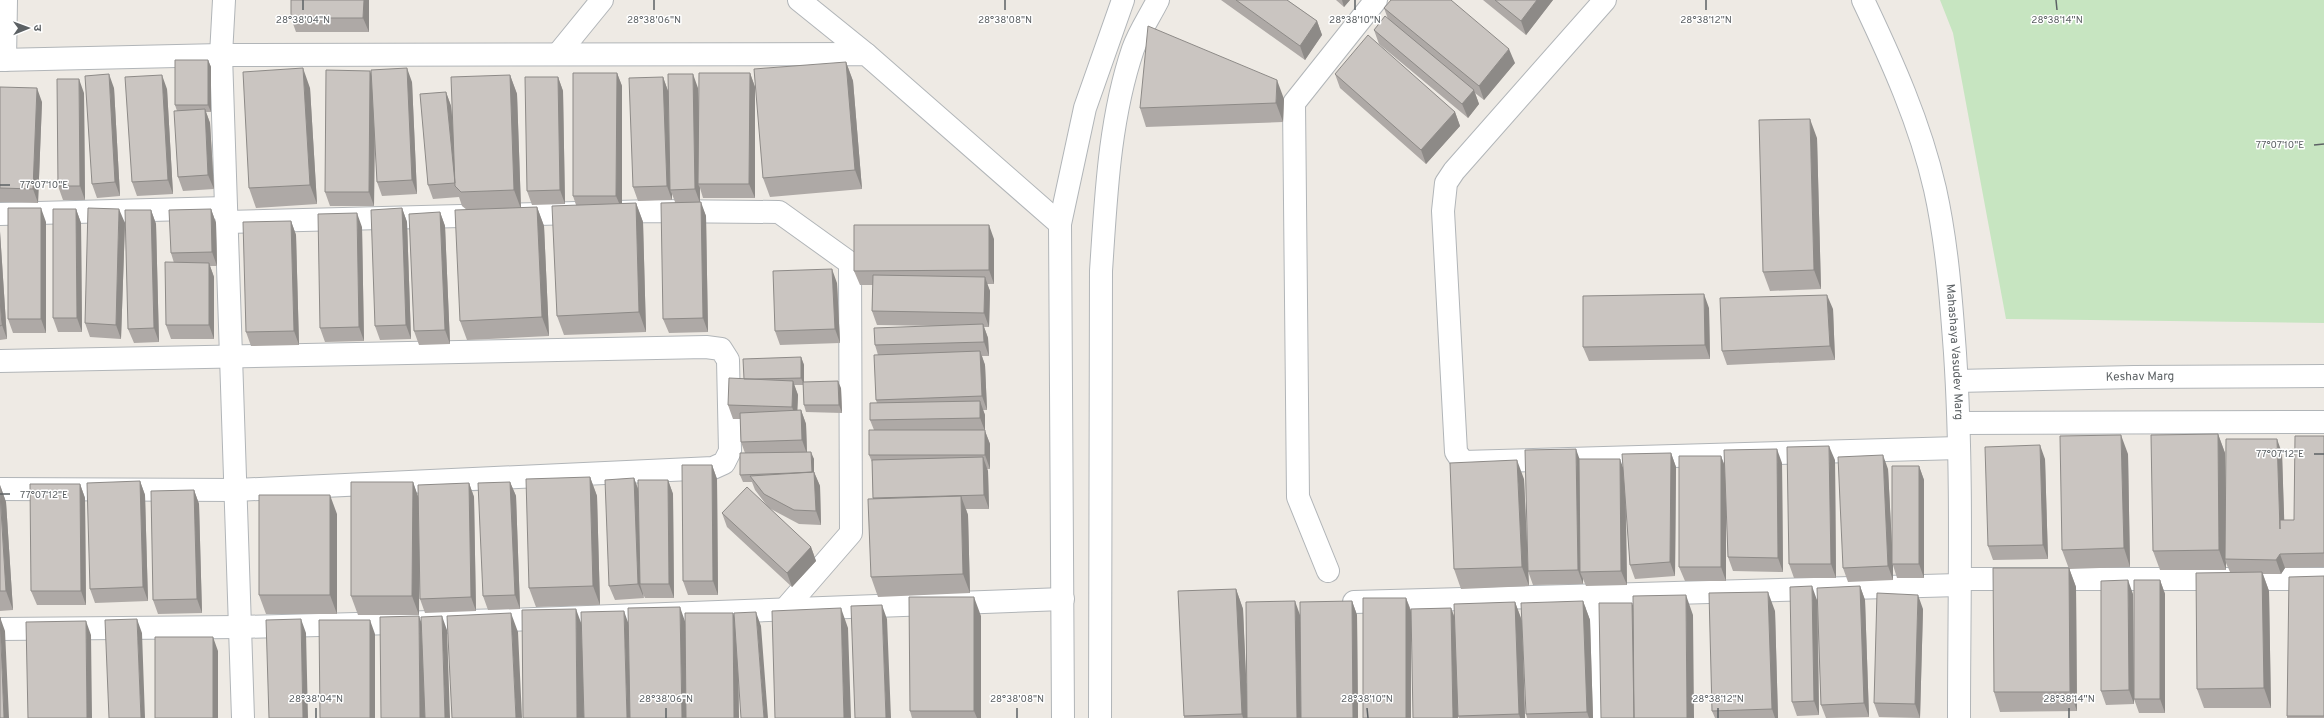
<svg xmlns="http://www.w3.org/2000/svg" width="2324" height="718" font-family="Overpass,'Noto Sans Devanagari',sans-serif">
  <style>
    .green { fill: #c7e5c1 }
    .lines { fill: none; stroke-linecap: round; stroke-linejoin: round }
    .minor-casing { stroke: #b1b5b8; stroke-width: 24 }
    .minor { stroke: #fff; stroke-width: 22 }
    .wall { fill: #aea9a6 }
    .shaded-wall { fill: #8d8a87 }
    .building { fill: #cac5c1; stroke: #8d8a87 }
    .ticks { fill: none; stroke: #5c6164; stroke-width: 1.5 }
    .labels { text-anchor: middle; dominant-baseline: central; stroke-width: 3; stroke-linejoin: round; paint-order: stroke }
    .street-label { font-size: 12px; fill: #5c6164; stroke: #fff }
    .ticks-label { font-size: 10px; text-anchor: middle; fill: #5c6164; stroke: #fff; stroke-width: 3; stroke-linejoin: round; paint-order: stroke }
  </style>
  <rect width="100%" height="100%" fill="#eeeae4"/>
  <path class="green" d="M1940 0H2324V323L2006 319 1953 33Z"/>
  <g class="lines">
    <defs>
      <g id="minor">
        <path d="M224 0 221 55 243 718"/>
        <path d="M799 0 866 54"/>
        <path d="M1605 0 1454 171 1446 183 1443 211 1456 452 1463 462 1959 448"/>
        <path id="s1" d="M1863 0C1892 61 1920 123 1935 189 1947 243 1951 298 1955 353 1963 475 1959 597 1959 718"/>
        <path d="M558 54 602 0"/>
        <path d="M0 60 221 55 866 54 1060 224"/>
        <path d="M5 60 6 0"/>
        <path d="M0 214 226 208"/>
        <path d="M227 222 655 211 779 212 850 263 851 533 785 609"/>
        <path d="M0 361 706 347 721 349 728 360 730 451 724 463 713 468 236 490 0 489"/>
        <path id="s2" d="M1957 381 2134 377 2324 376"/>
        <path d="M1959 423 2324 422"/>
        <path d="M1328 571 1298 497 1294 103 1376 0"/>
        <path d="M1960 579H2324"/>
        <path d="M1596 595 1600 718"/>
        <path d="M1354 602 1959 585"/>
        <path d="M0 629 240 627 505 620 1063 599"/>
        <path d="M1063 718 1060 224 1085 108 1123 0"/>
        <path d="M1100 718 1101 271C1106 197 1109 120 1133 49 1139 32 1150 16 1158 0"/>
      </g>
    </defs>
    <use href="#minor" class="minor-casing"/>
    <use href="#minor" class="minor"/>
  </g>
  <path class="wall" d="M369 0V32H296L291 18Z
    M1221 0H1287L1317 21 1322 35 1305 60Z
    M1336 0H1350L1344 7Z
    M1483 0H1553L1526 35Z
    M1384 8 1515 63 1484 100 1475 93 1479 104 1468 118 1379 44 1374 30 1388 19Z
    M208 60 211 67V112H206L210 123 214 189 183 191 178 177 177 111 175 105Z
    M846 62 853 81 862 189 770 197 763 178Z
    M617 73 622 86V203H636L643 222 646 332 564 335 557 316 576 205 573 196Z
    M750 73 755 87V198H703L700 188V202L706 216 708 332 669 333 663 319 675 202 672 194V200L638 201 633 187 663 77 668 91 698 88 699 109Z
    M1335 74 1455 112 1460 126 1426 164 1340 88Z
    M372 75 412 82 417 194 382 196 377 182 375 136 374 206H330L325 192Z
    M510 75 517 94 521 208 537 207 544 226 549 336 467 340 460 321 467 210 462 206 459 197 433 199 428 185 446 92 451 106 453 124Z
    M558 77 563 91 565 204 532 205 527 191Z
    M0 87 42 102 38 203 0 202Z
    M114 88 120 196 97 198 92 184Z
    M310 88 317 204 256 208 249 188Z
    M167 89 173 194 137 196 132 182Z
    M84 93 85 200H63L58 186Z
    M1284 99 1283 122 1146 127 1140 108Z
    M1817 138 1821 289 1770 291 1763 272Z
    M402 208 407 222 411 339 380 340 375 326Z
    M76 209 81 223 82 332H58L53 318Z
    M211 209 216 223 217 266H210L214 277V339H171L166 325 174 263 171 253Z
    M151 210 156 224 159 342 134 343 128 329Z
    M440 212 445 226 450 344 419 345 414 331Z
    M291 221 296 235 299 345 251 346 246 332Z
    M46 222V333H13L8 319Z
    M125 223 121 339 90 337 85 323Z
    M362 227 364 341 325 342 320 328Z
    M0 231 7 339 0 340Z
    M994 239V284H987L990 291 989 327H984L988 338 989 356H982L985 365 987 410H983L985 415V431L990 444V469H987L988 471 989 509H966L968 515 970 593 878 597 871 577 873 499 872 462 869 455 874 430 870 420 877 403 876 400 878 355 875 345 940 326 877 325 872 311 873 285H860L854 271Z
    M837 283 840 343 780 345 775 331Z
    M1709 308 1710 359 1589 361 1583 347Z
    M1833 309 1835 360 1727 365 1722 351Z
    M801 357 804 365V382L841 388 842 413 806 412 804 405 803 385H794L798 395 797 410H801L806 424 807 452 814 459V472L820 486 821 525 799 524 769 508 811 547 816 561 792 587 727 527 722 513 768 507 755 490 752 482H743L740 475 745 453 741 442 740 419H733L728 405 744 379Z
    M2218 434 2225 453 2226 506 2282 453 2284 520H2294L2324 436V567L2285 568 2281 574H2263L2269 591 2271 708H2204L2197 689 2230 572 2226 563V570H2160L2153 551Z
    M1671 453 1676 467 1675 576 1635 579 1630 565 1626 508 1627 585 1586 586 1583 579V584L1533 585 1528 571 1529 586 1461 589 1454 569 1524 479 1528 567 1580 459 1623 467Z
    M2128 454 2130 567 2069 569 2062 550Z
    M1721 456 1725 466 1782 463 1783 572 1733 571 1728 557 1726 508V581H1685L1679 567Z
    M2045 459 2048 559 1993 560 1988 546Z
    M1835 460 1836 578H1794L1789 564Z
    M712 465 717 479 718 595H688L683 581Z
    M1919 466 1924 480V578H1897L1893 565V580L1848 582 1843 568 1888 469 1892 550Z
    M590 477 597 496 600 605 536 607 529 588Z
    M634 478 639 491 668 480 673 494 674 598H645L643 594 644 598 615 600 609 586Z
    M140 481 145 495 148 601 95 603 90 589Z
    M413 482 418 497 469 483 474 497 476 611 425 613 420 599 419 578V615H358L351 596Z
    M510 482 516 496 520 609 488 610 483 596Z
    M80 484 85 498 86 605H37L31 591Z
    M0 485 6 502 13 610 0 611Z
    M194 490 199 504 202 613 158 614 153 600Z
    M337 514V614H266L259 595Z
    M2069 568 2076 587 2077 711 2000 712 1994 692Z
    M2324 576V718H2287V716Z
    M2160 580 2165 594V713H2139L2134 699Z
    M1860 586 1865 600 1869 717 1826 718 1821 705 1818 614 1819 715 1797 716 1792 702 1817 599Z
    M1236 589 1243 609 1246 684 1300 615 1352 601 1357 615 1358 718H1184V716Z
    M2133 594 2134 704 2106 705 2101 691Z
    M1406 598 1411 610 1451 608 1455 618 1515 602 1522 621 1525 718H1459L1411 641V718H1363Z
    M1583 601 1590 620 1593 718H1527L1526 714Z
    M1923 609 1920 718 1879 717 1874 703Z
    M1775 611 1778 718H1715L1712 711Z
    M981 616V718H912L910 711Z"/>
  <path class="shaded-wall" d="M364 0H369V32L363 18Z
    M1342 0H1350L1344 7Z
    M1537 0H1553L1526 35 1521 21Z
    M1317 21 1322 35 1305 60 1300 46Z
    M1509 49 1515 63 1484 100 1479 86Z
    M208 60 211 67V112L208 105Z
    M846 62 853 81 862 189 855 170Z
    M303 68 310 88 317 204 310 185Z
    M407 68 412 82 417 194 412 180Z
    M370 71 375 85 374 206 369 192Z
    M617 73 622 86V210L616 196Z
    M750 73 755 87V198L749 184Z
    M109 74 114 88 120 196 115 182Z
    M693 74 698 88 700 184H698L700 188V203L695 189Z
    M162 75 167 89 173 194 168 180Z
    M510 75 517 94 521 209 514 190Z
    M558 77 563 91 565 204 560 190Z
    M663 77 668 91 670 190 672 194V200L667 186Z
    M79 79 84 93 85 200 80 186Z
    M1277 80 1284 99 1283 122 1276 103Z
    M37 88 42 102 38 203 33 189Z
    M1474 90 1479 104 1468 118 1462 104Z
    M446 92 451 106 459 190 456 187 455 183Z
    M205 109 210 123 214 189 208 175Z
    M1455 112 1460 126 1426 164 1421 150Z
    M1810 119 1817 138 1821 289 1814 270Z
    M701 202 706 216 708 332 703 318Z
    M636 203 643 222 646 332 639 312Z
    M537 207 544 226 549 336 542 317Z
    M41 208 46 222V333L41 319Z
    M402 208 407 222 411 339 406 325Z
    M76 209 81 223 82 332 77 318Z
    M119 209 125 223 121 339 116 325Z
    M211 209 216 223 217 266 212 252Z
    M151 210 156 224 159 342 154 328Z
    M440 212 445 226 450 344 445 330Z
    M357 213 362 227 364 341 359 327Z
    M291 221 296 235 299 345 294 331Z
    M989 225 994 239V284L989 270Z
    M0 231V232L7 339 2 325 0 299Z
    M209 263 214 277V339L209 325Z
    M832 269 837 283 840 343 835 329Z
    M985 277 990 291 989 327 984 313Z
    M1704 294 1709 308 1710 359 1705 345Z
    M1827 295 1833 309 1835 360 1830 346Z
    M983 324 988 338 989 356 984 342Z
    M980 351 985 365 987 410 982 396Z
    M801 357 804 365V385L801 378Z
    M793 381 798 395 797 421 792 407Z
    M838 381 841 388 842 413 839 405Z
    M980 401 985 415V431L990 444V469L985 455V431L980 418Z
    M801 410 806 424 807 454 802 440Z
    M2218 434 2225 453 2226 559H2225L2226 563V570L2219 550Z
    M2121 435 2128 454 2130 567 2124 548Z
    M2277 439 2282 453 2285 543 2280 529Z
    M2040 445 2045 459 2048 559 2043 545Z
    M1829 446 1835 460 1836 578 1831 564Z
    M1576 449 1581 463 1580 572 1583 579V584L1578 570Z
    M1777 449 1782 463 1783 572 1778 558Z
    M811 452 814 459V480L812 473Z
    M1671 453 1676 467 1675 576 1670 562Z
    M1883 455 1888 469 1893 564H1892L1893 565V580L1888 566Z
    M1721 456 1726 470V581L1721 567Z
    M983 457 988 471 989 509 984 495Z
    M1620 459 1625 473 1627 585 1621 571Z
    M1517 460 1524 479 1529 586 1522 567Z
    M712 465 717 479 718 595 713 581Z
    M1919 466 1924 480V578L1919 564Z
    M814 472 820 486 821 525 816 511Z
    M590 477 597 496 600 605 593 586Z
    M634 478 639 492 640 584 643 594 644 598 638 584Z
    M668 480 673 494 674 598 669 584Z
    M140 481 145 495 148 601 143 587Z
    M413 482 420 502 419 615 412 596Z
    M510 482 516 496 520 609 515 595Z
    M469 483 474 497 476 611 471 597Z
    M80 484 85 498 86 605 81 591Z
    M0 485 6 502 13 610 6 591Z
    M194 490 199 504 202 613 197 599Z
    M330 495 337 514V614L330 595Z
    M961 496 968 515 970 593 963 574Z
    M811 547 816 561 792 587 787 573Z
    M2280 554 2285 568 2281 574 2276 560Z
    M2069 568 2076 587 2077 711 2070 692Z
    M2262 572 2269 591 2271 708 2264 688Z
    M2128 580 2133 594 2134 704 2129 690Z
    M2160 580 2165 594V713L2160 699Z
    M1812 586 1817 600 1819 715 1814 701Z
    M1860 586 1865 600 1869 717 1864 703Z
    M1236 589 1243 609 1248 718H1243L1242 714Z
    M1768 592 1775 611 1778 718H1775L1772 709Z
    M1686 595 1693 615 1694 718H1687Z
    M1918 595 1923 609 1920 718 1915 704Z
    M974 597 981 616V718H977L974 711Z
    M1406 598 1411 612V718H1406Z
    M1295 601 1300 615 1301 718H1297Z
    M1352 601 1357 615 1358 718H1353Z
    M1583 601 1590 620 1593 718H1589L1587 712Z
    M1515 602 1522 621 1525 718H1520L1519 714Z
    M1632 603 1637 617 1638 718H1634Z
    M882 605 887 619 891 718H886Z
    M680 607 687 627 689 718H682Z
    M841 608 848 628 851 718H844Z
    M1451 608 1456 622 1458 718H1453Z
    M576 609 583 628 584 718H577Z
    M624 611 629 625 632 718H627Z
    M756 612 761 626 768 718H764Z
    M511 613 518 632 522 718H516Z
    M733 613 738 627 739 718H734Z
    M419 616 424 630 425 718H420Z
    M442 616 447 630 450 718H445Z
    M0 617 5 631 9 718H4Z
    M137 619 142 633 145 718H141Z
    M301 619 306 633 308 718H303Z
    M370 620 375 634V718H370Z
    M86 621 91 635 92 718H87Z
    M213 637 218 651V718H213Z"/>
  <path class="building" d="M291 0H364L363 18H291Z
    M1236 0H1287L1317 21 1300 46Z
    M1391 0H1451L1509 49 1479 86 1384 8Z
    M1495 0H1537L1521 21Z
    M1385 16 1474 90 1462 104 1374 30Z
    M1148 26 1277 80 1276 103 1140 108Z
    M1368 35 1455 112 1421 150 1335 74Z
    M175 60H208V105H175Z
    M846 62 855 170 763 178 754 69Z
    M303 68 310 185 249 188 243 72Z
    M407 68 412 180 377 182 371 70Z
    M326 70 370 71 369 192H325Z
    M573 73H617L616 196H573Z
    M699 73H750L749 184H698Z
    M109 74 115 182 92 184 85 76Z
    M668 74H693L695 189 670 190Z
    M162 75 168 180 132 182 125 77Z
    M510 75 514 190 461 192 455 186 451 77Z
    M525 77H558L560 190 527 191Z
    M663 77 667 186 633 187 629 78Z
    M57 79H79L80 186H58Z
    M0 87 37 88 33 189 0 188Z
    M446 92 455 183 428 185 420 94Z
    M205 109 208 175 178 177 174 111Z
    M1810 119 1814 270 1763 272 1759 120Z
    M701 202 703 318 663 319 661 203Z
    M636 203 639 312 557 316 552 206Z
    M537 207 542 317 460 321 455 210Z
    M8 208H41V319H8Z
    M88 208 119 209 116 325 85 323Z
    M402 208 406 325 375 326 371 210Z
    M53 209H76L77 318H53Z
    M211 209 212 252 171 253 169 210Z
    M125 210H151L154 328 128 329Z
    M440 212 445 330 414 331 409 214Z
    M357 213 359 327 320 328 318 214Z
    M291 221 294 331 246 332 243 222Z
    M854 225H989V270L854 271Z
    M165 262 209 263V325H166Z
    M832 269 835 329 775 331 773 271Z
    M873 275 985 277 984 313 872 311Z
    M1704 294 1705 345 1583 347V296Z
    M1827 295 1830 346 1722 351 1720 298Z
    M0 299 2 325 0 326Z
    M983 324 984 342 875 345 874 328Z
    M980 351 982 396 876 400 874 355Z
    M801 357V378L755 379H744L743 359Z
    M729 378 793 381 792 407 728 405Z
    M838 381 839 405H804L803 382Z
    M980 401V418L870 420V403Z
    M801 410 802 440 741 442 740 413Z
    M869 430H985V455H869Z
    M2218 434 2219 550 2153 551 2151 435Z
    M2121 435 2124 548 2062 550 2060 436Z
    M2295 436H2324V553L2280 554 2276 560 2225 559 2226 439H2277L2280 529V520H2294Z
    M2040 445 2043 545 1988 546 1985 447Z
    M1829 446 1831 564H1789L1787 447Z
    M1576 449 1578 570 1528 571 1525 450Z
    M1777 449 1778 558 1728 557 1724 450Z
    M811 452 812 472 792 473 740 475V453Z
    M1671 453 1670 562 1630 565 1622 454Z
    M1883 455 1888 566 1843 568 1838 457Z
    M1679 456H1721V567H1679Z
    M983 457 984 495 873 498 872 460Z
    M1579 459H1620L1621 571 1580 572Z
    M1517 460 1522 567 1454 569 1450 463Z
    M682 465H712L713 581H683Z
    M1892 466H1919V564H1892Z
    M814 472 816 511 794 510 764 494 750 476Z
    M590 477 593 586 529 588 526 479Z
    M634 478 638 584 609 586 605 480Z
    M638 480H668L669 584H640Z
    M140 481 143 587 90 589 87 483Z
    M351 482H413L412 596H351Z
    M510 482 515 595 483 596 478 483Z
    M469 483 471 597 420 599 418 485Z
    M30 484H80L81 591H31Z
    M747 487 811 547 787 573 722 513Z
    M194 490 197 599 153 600 151 491Z
    M0 493 6 591H0Z
    M259 495H330V595H259Z
    M961 496 963 574 871 577 868 499Z
    M1993 568H2069L2070 692H1994Z
    M2262 572 2264 688 2197 689 2196 573Z
    M2324 576V716H2287L2289 577Z
    M2128 580 2129 690 2101 691V581Z
    M2134 580H2160V699H2134Z
    M1812 586 1814 701 1792 702 1790 587Z
    M1860 586 1864 703 1821 705 1817 588Z
    M1236 589 1242 714 1184 716 1178 591Z
    M1768 592 1772 709 1712 711 1709 593Z
    M1877 593 1918 595 1915 704 1874 703Z
    M1686 595 1687 718H1634L1633 596Z
    M909 597H974V711H910Z
    M1363 598H1406V718H1363Z
    M1295 601 1297 718H1247L1246 602Z
    M1352 601 1353 718H1301L1300 602Z
    M1583 601 1587 712 1526 714 1521 603Z
    M1515 602 1519 714 1458 716 1454 604Z
    M1599 603H1632L1634 718H1601Z
    M882 605 886 718H855L851 606Z
    M680 607 682 718H630L628 608Z
    M841 608 844 718H775L772 611Z
    M1451 608 1453 718H1413L1411 609Z
    M576 609 577 718H523L522 610Z
    M624 611 627 718H584L581 612Z
    M756 612 764 718H741L734 613Z
    M511 613 516 718H452L447 616Z
    M685 613H733L734 718H686Z
    M419 616 420 718H381L380 617Z
    M442 616 445 718H425L421 617Z
    M0 617 4 718H0Z
    M137 619 141 718H109L105 620Z
    M301 619 303 718H269L266 620Z
    M319 620H370V718H320Z
    M86 621 87 718H28L26 622Z
    M155 637H213V718H155Z"/>
  <path class="ticks" d="M303 0V10M654 0V10M1005 0V10M1355 0V10M1706 0V10M2056 0 2057 10M2314 145 2324 144M0 185H10M2314 454H2324M0 494H10M316 708V718M666 708V718M1017 708V718M1367 708 1368 718M1718 708V718M2069 708V718"/>
  <g class="labels">
    <g class="street-label">
      <text stroke="none"><textPath href="#s1" startOffset="367">Mahashaya Vasudev Marg</textPath></text>
      <text stroke="none"><textPath href="#s2" startOffset="183">Keshav Marg</textPath></text>
    </g>
  </g>
  <g class="ticks-label">
    <text x="303" y="23">28°38'04"N</text>
    <text x="654" y="23">28°38'06"N</text>
    <text x="1005" y="23">28°38'08"N</text>
    <text x="1355" y="23">28°38'10"N</text>
    <text x="1706" y="23">28°38'12"N</text>
    <text x="2057" y="23">28°38'14"N</text>
    <text x="2280" y="148">77°07'10"E</text>
    <text x="44" y="188">77°07'10"E</text>
    <text x="2280" y="457">77°07'12"E</text>
    <text x="44" y="498">77°07'12"E</text>
    <text x="316" y="702">28°38'04"N</text>
    <text x="666" y="702">28°38'06"N</text>
    <text x="1017" y="702">28°38'08"N</text>
    <text x="1367" y="702">28°38'10"N</text>
    <text x="1718" y="702">28°38'12"N</text>
    <text x="2069" y="702">28°38'14"N</text>
  </g>
  <g transform="translate(28 28) rotate(89)" stroke="#ffffff" stroke-width="3" paint-order="stroke">
  <path d="M0-3L7 15L0 10L-7 15Z" fill="#5c6164"/>
  <text y="-6" font-size="11" font-weight="bold" text-anchor="middle" fill="#5c6164">उ</text>
  </g>
</svg>
